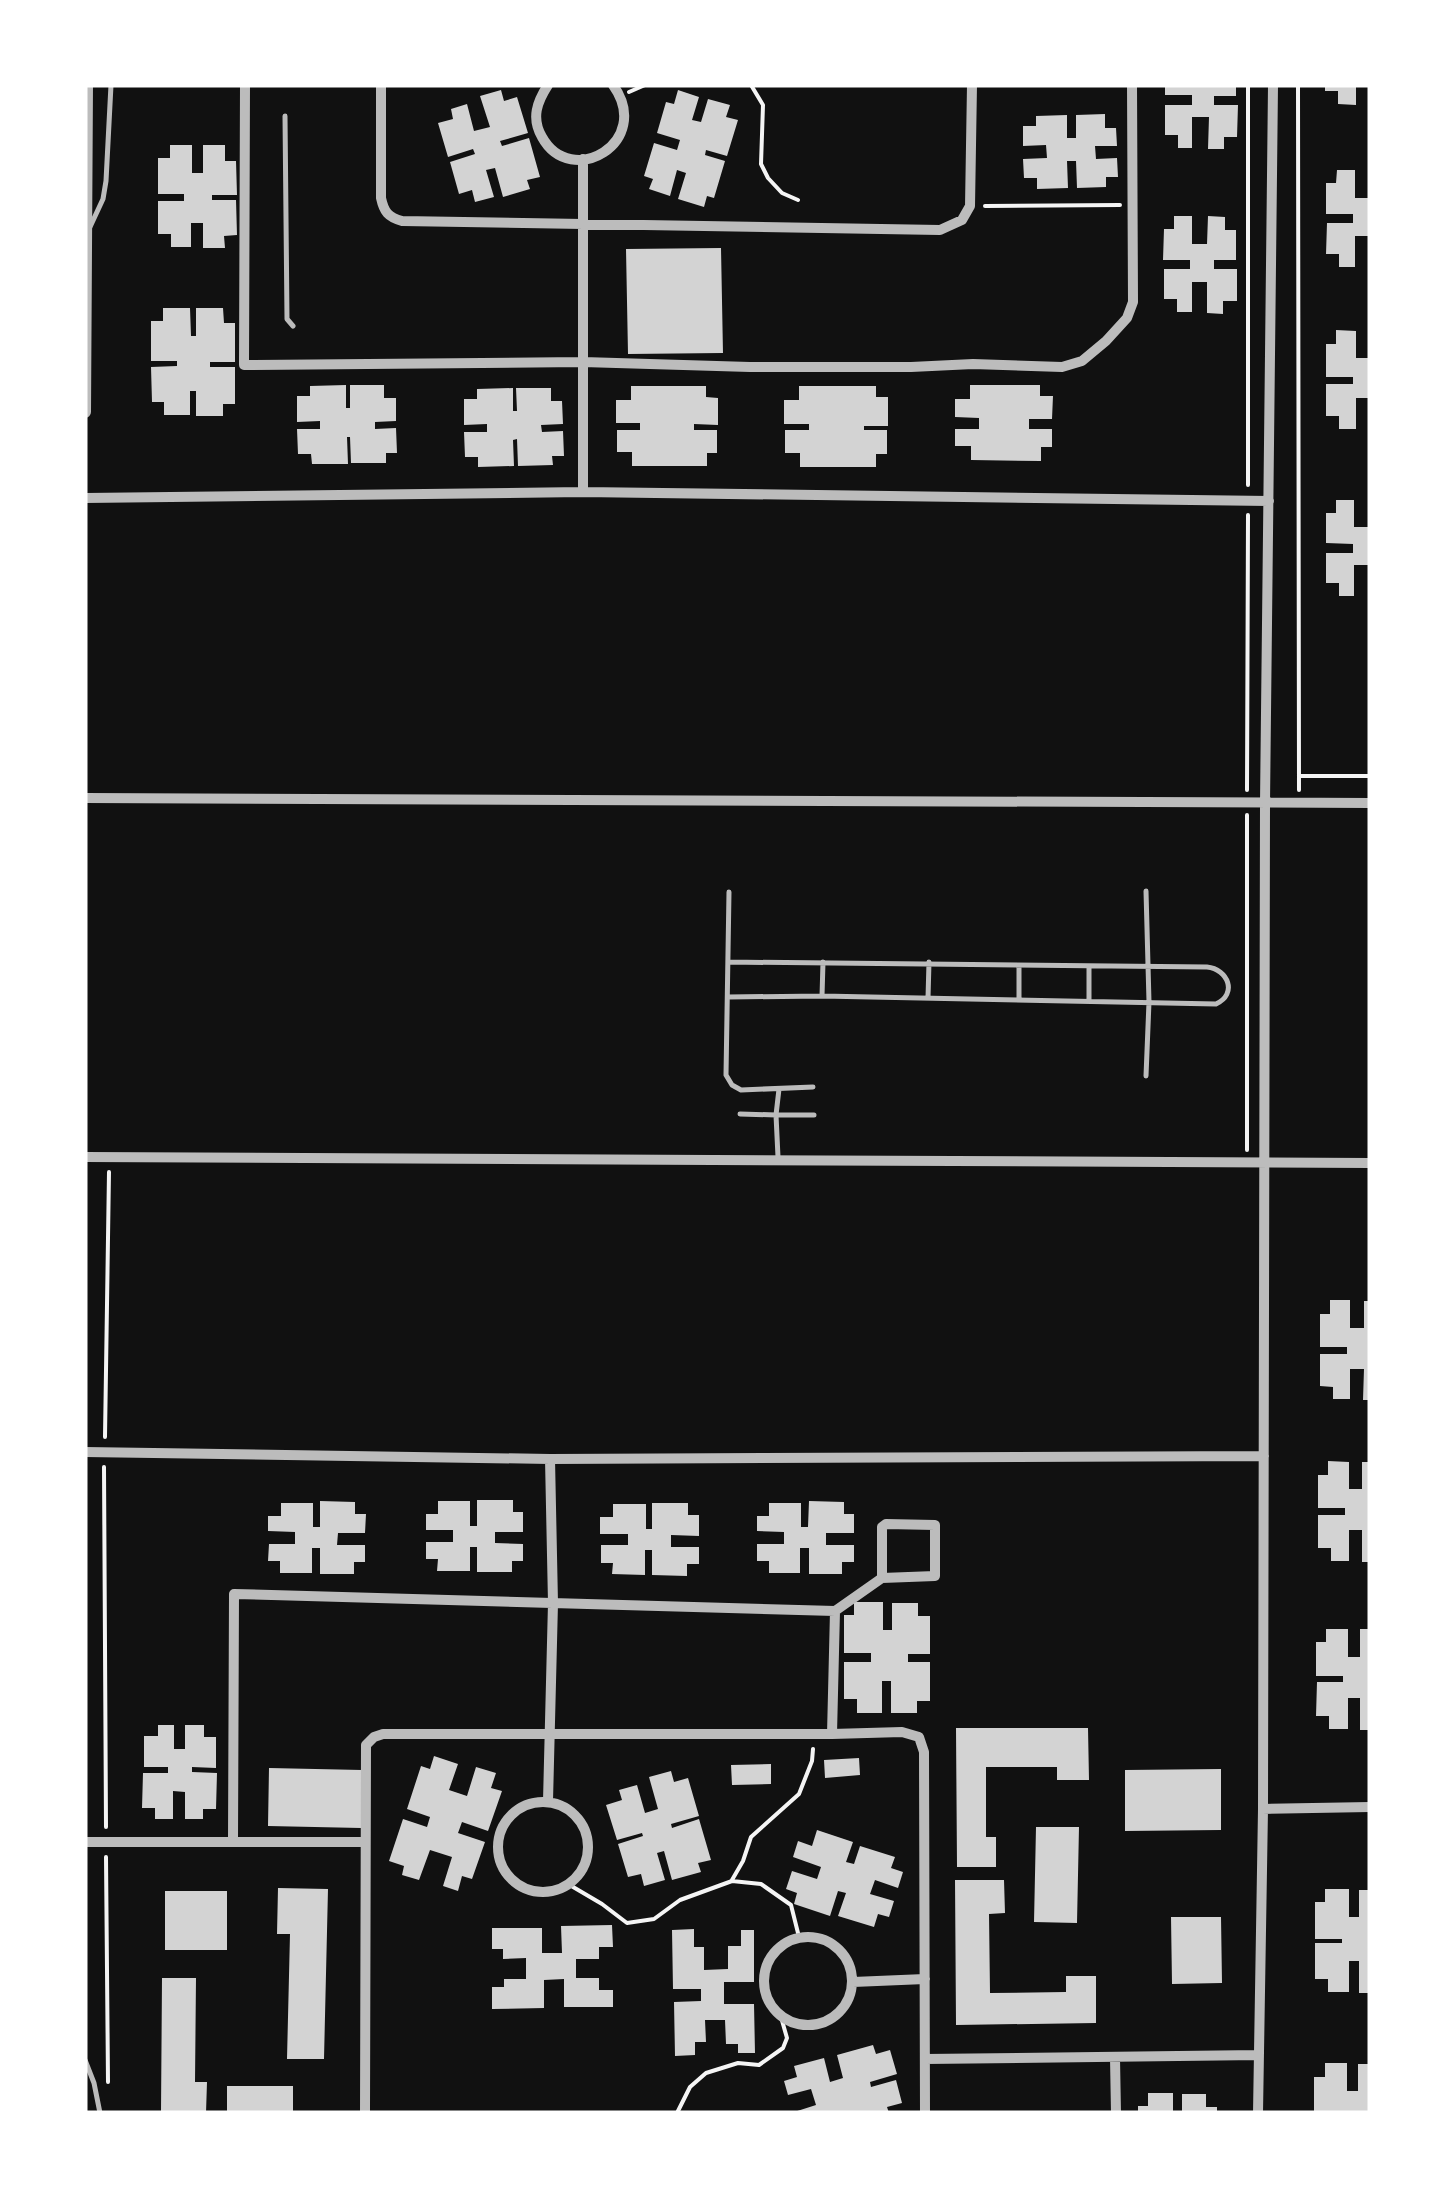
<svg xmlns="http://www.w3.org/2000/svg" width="1455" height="2198" font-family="'Public Sans',sans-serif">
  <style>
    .building { fill: #d3d3d3 }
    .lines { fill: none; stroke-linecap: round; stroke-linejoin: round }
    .path { stroke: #f5f5f5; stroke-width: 4 }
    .service { stroke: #bcbcbc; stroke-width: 5 }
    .minor { stroke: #bcbcbc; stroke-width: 10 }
    .tertiary { stroke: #bcbcbc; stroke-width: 12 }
  </style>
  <rect width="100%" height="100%" fill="#111"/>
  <path class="building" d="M1165 85H1236V96H1214V105H1238L1237 137H1224V149H1208L1209 117H1192V148H1178V135H1165V105H1192V95H1165Z
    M1325 85H1356V105L1338 104V91H1325Z
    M501 90 504 101 517 97 528 133 500 141 502 146 529 138 540 177 527 180 530 189 503 197 495 168 486 170 494 197 475 202 472 190 459 194 450 162 475 154 473 149 448 157 438 123 453 119 451 109 467 104 474 131 490 127 480 96Z
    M678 90 699 97 692 120 701 122 708 99 730 105 726 117 738 120 727 156 706 150 705 155 725 161 714 198 707 196 704 207 678 199 686 173 677 170 670 196 649 189 653 179 644 176 654 143 677 150 680 140 657 133 666 102 674 104Z
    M1105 114V128H1116L1117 146H1095L1096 159 1117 158 1118 177H1106V187L1077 188 1076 161H1067L1068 188 1037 189V178H1024L1023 159 1047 158 1046 145 1023 146V126H1036V116L1067 115V138H1076V115Z
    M170 145H192V173H203V145H225V161H236L237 195H212V200H236L237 235 224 236 225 248H203V223H191V247H171V234H158V201H184V194H158V158H170Z
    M1337 170H1355V198H1370V236H1355V267H1339V254H1326L1327 223H1353V214H1326V183H1336Z
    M1174 216H1192V244H1207L1208 216 1225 217V230H1236V260H1214V269H1237V301H1223V314L1207 313V282H1192V312H1177V299H1164V269H1190V260H1163L1164 229H1174Z
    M721 248 723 353 628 354 626 249Z
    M163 308H190L191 336H196V308H223L224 323H235V362H210V367H235V404H223V416H196V391H190V415H164V402H152L151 367 177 366V361H151V321H163Z
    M1336 330 1356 331V358H1370V398H1356V429H1339V416H1326V384H1353V377H1326V344H1336Z
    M346 385V408H350V385H384V398H396V421L375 422V429L396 428 397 453H386V463H351L350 437H347L348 464H312L311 454H298L297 429H320V421L297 422V396H310V386Z
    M970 385H1040V396H1053L1052 419H1029V429H1052V447H1041V461L971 460V446H955V429H979V418L955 417V399H970Z
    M631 386H706V397L718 398V425L694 424V430H717V453H707V466H632V452H617V430H640V423H616V400H631Z
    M799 386H876V397H888V426H864V430H887V454H876V467H800V453H785V430H809V424H784V400H799Z
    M513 388V411H517L516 388H551V401H562L563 424 541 425 542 432 563 431 564 456H552L553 465 518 466 517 439 513 440 514 466 478 467V457H465L464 432H487V424L464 425V399H477V389Z
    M1336 500H1354V527H1370V565H1354V596H1339V583H1326V553H1353V544L1326 543V513H1336Z
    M1330 1300H1350V1328H1364V1301H1370V1400H1363L1364 1369H1350V1399H1333V1387L1320 1386V1354H1347V1347H1320V1314H1330Z
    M1328 1461 1349 1462V1489H1362V1462H1370V1562H1362V1530H1349V1561H1331V1548H1318V1515H1345V1508H1318V1475H1328Z
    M477 1500H513V1512H523V1532H495V1543L523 1544V1561H512V1572H477V1547H470V1571H437L438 1559H426V1542H453V1530H426V1514H438V1501H470V1526H477Z
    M320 1501 355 1502V1514H366L365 1533H338L337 1545H365V1562H354V1574H320V1548H312V1573H280V1561H268L269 1544H295V1532L268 1531V1516H281V1503H313V1527H320Z
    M809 1501 844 1502V1514H854V1533H826V1545H854V1562H842V1574H809V1548H800V1573H769V1561H757V1544H784V1532L757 1531V1516H769V1503H801V1527H808Z
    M652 1503H688V1515H699V1536L671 1535V1547H699V1564H687V1576L652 1575V1550H645V1575L612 1574 613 1563H601V1545H628V1534H600V1517H613V1504H646V1529H652Z
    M854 1602H883V1630H892V1603H918V1616H930V1654H908V1662H930V1701H917V1713H891V1681H882V1713H857V1699H844V1662H871V1653H844V1615H854Z
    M1326 1629H1348V1657H1360V1629H1370V1730H1360V1698H1348V1729H1329V1716H1316L1317 1682H1343V1676H1316V1642H1326Z
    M158 1725H174V1749H185V1725H204V1737H216V1768L192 1767V1772L217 1773 216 1809H203V1819H185V1792L173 1791V1819H155V1808H142L143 1773H168V1767H144V1736H158Z
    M956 1728H1088L1089 1780H1057V1767H986V1837H996V1867H957Z
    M434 1756 458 1764 449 1790 467 1796 476 1767 496 1773 491 1788 502 1791 488 1831 462 1822 458 1833 485 1842 472 1879 462 1876 458 1891 443 1886 452 1857 430 1850 419 1880 402 1875 404 1866 389 1861 403 1819 427 1827 430 1817 407 1809 421 1766 430 1769Z
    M859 1758 860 1775 825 1778 824 1760Z
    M771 1764V1784L732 1785 731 1765Z
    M269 1768 362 1770 361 1828 268 1826Z
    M1221 1769V1830L1125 1831V1770Z
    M671 1771 674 1782 688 1778 699 1816 671 1824 672 1828 699 1819 711 1860 698 1863 701 1872 672 1880 664 1851 657 1853 665 1880 644 1886 641 1874 628 1877 618 1844 643 1836 642 1833 617 1840 606 1805 622 1800 619 1790 637 1785 645 1813 658 1809 649 1777Z
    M1036 1827H1079L1077 1923 1034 1922Z
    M817 1830 853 1842 846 1862 854 1864 860 1846 895 1857 891 1868 903 1872 898 1888 875 1880 870 1894 894 1901 889 1917 878 1914 874 1927 838 1916 846 1893 838 1891 830 1916 794 1904 797 1893 786 1889 792 1871 817 1879 821 1867 793 1857 798 1841 812 1846Z
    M955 1880H1004L1005 1913 989 1914 990 1993 1066 1992V1976H1096V2023L956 2025Z
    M278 1888 328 1889 324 2059H287L290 1934H277Z
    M1325 1889H1349V1917H1359V1890H1370V1993H1359V1961H1349V1992H1328V1979H1315V1943H1342V1939H1315V1902H1325Z
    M165 1891H227V1950H165Z
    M1171 1917H1221L1222 1983 1172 1984Z
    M612 1925 613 1947H599V1959H576V1978H599V1990H613V2007H564V1979L544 1980V2008L492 2009V1987H504V1979H526V1958L503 1959V1949H492V1928H542V1953H562L561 1926Z
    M694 1929V1947H704V1970L728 1969V1946H741V1930H754V1982H724V2004H754L755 2053H738V2044H726L725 2020H705L706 2042H695V2055L675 2056 674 2002 701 2001V1989H673L672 1930Z
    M162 1978H196L195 2082H207L206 2113H161Z
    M873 2045 876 2054 890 2050 897 2074 870 2082 871 2087 896 2080 902 2103 887 2107 889 2113H848V2111L840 2113H791L816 2105 811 2089 788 2095 784 2081 797 2077 794 2066 824 2058 830 2082 843 2078 837 2055Z
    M1325 2063H1347V2091H1358V2064H1370V2113L1314 2112V2077H1325Z
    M227 2086H293V2113H227Z
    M1148 2093H1173V2113H1138V2106H1148Z
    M1182 2094H1206V2107H1217V2113H1182Z"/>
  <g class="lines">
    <path class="path" d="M751 85 763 105 761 164 768 178 782 193 798 200
      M1248 85V485
      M1298 85 1299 790
      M629 92 645 85
      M985 206 1120 205
      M1299 776H1370
      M1247 790 1248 515
      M1247 1150V815
      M105 1437 109 1172
      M104 1467 106 1827
      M106 1857 108 2082
      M732 1880 743 1861 751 1837 799 1794 812 1761 813 1749
      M568 1884 602 1904 627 1923 654 1919 680 1900 732 1881 761 1884 791 1905 799 1937
      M677 2113 690 2087 706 2073 738 2063 759 2065 783 2048 787 2038 781 2017"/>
    <path class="service" d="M285 116 287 319 293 326
      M90 227 103 199 106 181 111 85
      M1146 891 1149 1002 1146 1076
      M729 892 726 1075 732 1085 741 1090 813 1087
      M1019 966V999
      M1089 966V1001
      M822 996 823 962
      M728 997 822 996 1216 1004C1238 994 1228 969 1207 967L728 962
      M928 998 929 962
      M740 1114 776 1115 779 1089
      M778 1157 776 1115H814
      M85 2060 94 2083 100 2113"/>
    <path class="minor" d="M245 85 244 365 583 362 750 367H911L973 364 1062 367 1082 361 1106 341 1127 318 1133 302 1132 85
      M381 85V198C384 212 388 217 402 221L940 230 962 220 970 206 972 85
      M548 85C537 102 531 118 542 137 571 190 654 142 613 85
      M583 159V492
      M85 498 583 492 1269 501
      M85 798 1370 803
      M85 1157 1370 1163
      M85 1452 550 1459 1264 1456
      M886 1524 935 1525V1576L882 1578V1527Z
      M832 1734 835 1611
      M548 1801 553 1603 550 1459
      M498 1847a45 45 0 1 1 90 0a45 45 0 1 1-90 0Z
      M1263 1809 1370 1807
      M233 1841 234 1594 835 1611 882 1578
      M85 1842H364
      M764 1981a44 44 0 1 1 88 0a44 44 0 1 1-88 0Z
      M853 1982 925 1979
      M1115 2058 1116 2113
      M925 2059 1259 2055
      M365 2113 366 1745 374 1737 383 1734H832L902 1732 919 1737 924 1752 925 2113
      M1258 2113 1263 1809 1265 803 1273 85"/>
    <path class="tertiary" d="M85 412 87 85"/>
  </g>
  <rect width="1455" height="2198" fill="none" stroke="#ffffff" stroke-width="175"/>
</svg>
